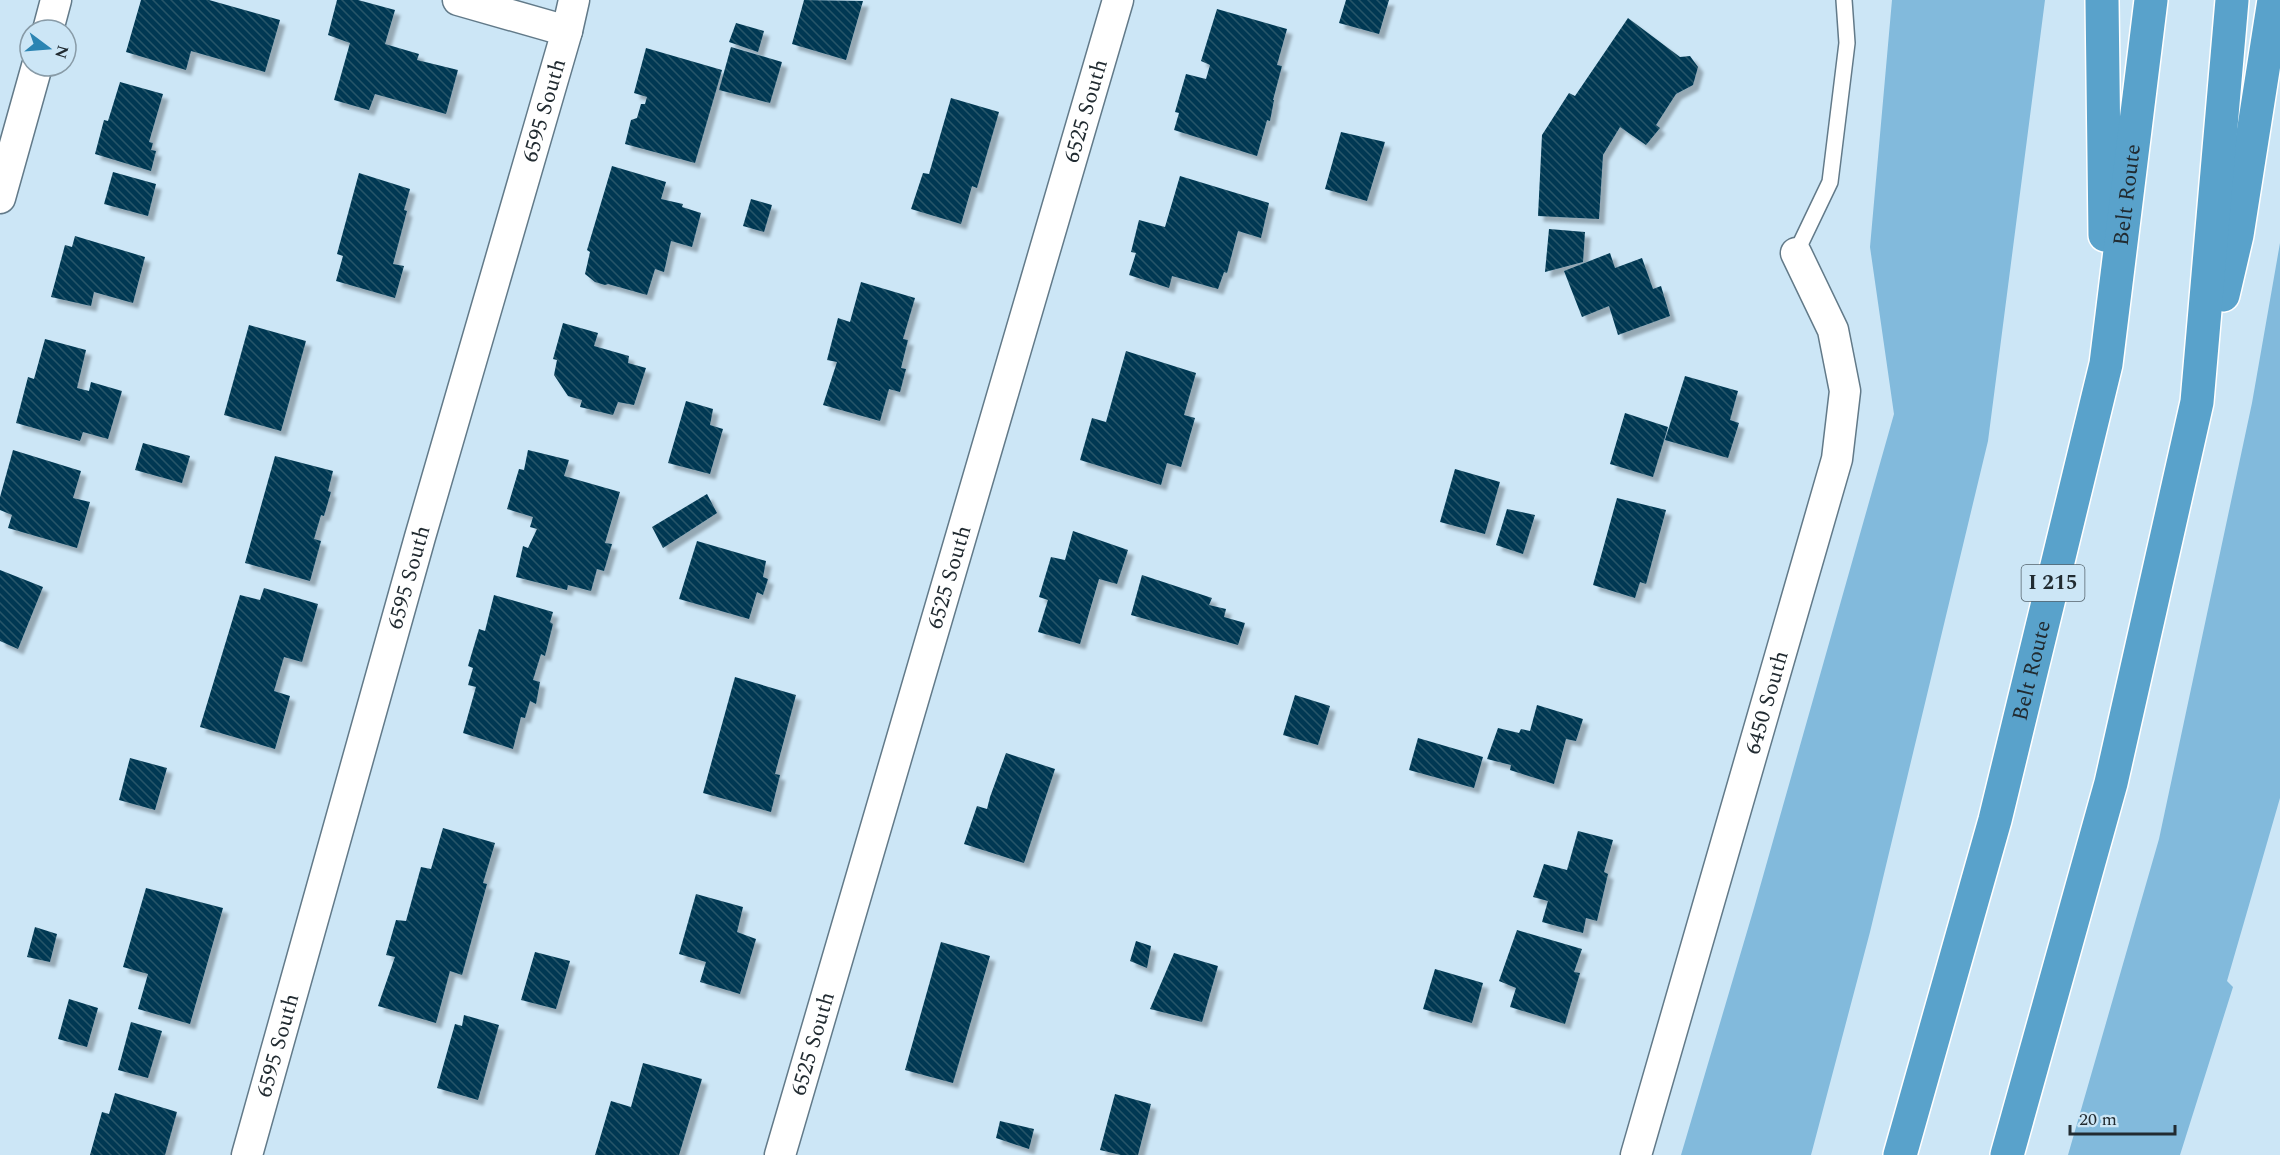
<svg xmlns="http://www.w3.org/2000/svg" width="2280" height="1155" font-family="Spectral,serif">
  <style>
    .green { fill: #82badc }
    .building { fill: url(#building-back-hatch); filter: url(#shadow) }
    .lines { fill: none; stroke-linecap: round; stroke-linejoin: round }
    .service-casing { stroke: #627a89; stroke-width: 18 }
    .minor-casing { stroke: #627a89; stroke-width: 33 }
    .motorway-casing { stroke: #fff; stroke-width: 36 }
    .service { stroke: #fff; stroke-width: 15 }
    .minor { stroke: #fff; stroke-width: 30 }
    .motorway { stroke: #59a2cb; stroke-width: 33 }
    .labels { text-anchor: middle; dominant-baseline: central; stroke-width: 6; stroke-linejoin: round; paint-order: stroke }
    .shield { fill: #cce6f6; stroke: #54636c; stroke-width: 1.5 }
    .shield-label { font-size: 21px; font-weight: bold; fill: #212b31 }
    .street-label { font-size: 22px; fill: #212b31; stroke: #cce6f6 }
  </style>
  <defs>
    <pattern id="building-back-hatch" width="6" height="6" patternUnits="userSpaceOnUse" patternTransform="scale(1.5)"><rect width="6" height="6" fill="#033953"/><path d="M-1 5l2 2M0 0l6 6M5-1l2 2" fill="none" stroke="#285469"/></pattern>
    <filter id="shadow"><feDropShadow dx="5.5" dy="5.5" stdDeviation="1.5" flood-color="#0004"/></filter>
  </defs>
  <rect width="100%" height="100%" fill="#cce6f6"/>
  <path class="green" d="M1892 0H2045L1988 441 1870 932 1811 1155H1681L1754 908 1894 414 1870 247Z
    M2280 243V798L2227 981 2233 987 2180 1155H2068L2159 839 2252 403Z"/>
  <path class="building" d="M141 0H209L280 20 265 72 191 51 186 70 126 52Z
    M337 0H358L395 10 385 44 419 54 417 60 458 70 446 114 375 94 369 110 334 100 350 43 328 35Z
    M804 0 863 1 846 60 792 44Z
    M1346 0H1389L1379 34 1339 23Z
    M1217 9 1287 29 1277 65 1282 66 1273 100H1274L1270 121 1267 120 1257 156 1174 130 1179 113 1175 112 1186 74 1206 79 1210 65 1201 61Z
    M1628 18 1680 57 1690 56 1698 67 1693 85 1676 94 1656 125 1660 128 1646 145 1620 127 1603 155 1599 219 1538 216 1542 135 1569 93 1575 96Z
    M736 23 764 31 758 52 729 42Z
    M731 47 782 62 770 103 719 90Z
    M646 48 722 70 695 163 625 144 631 120 637 118 641 104H645L647 97 634 93Z
    M120 82 163 94 149 142 153 143 151 150 156 151 151 171 95 154 104 120 108 121Z
    M951 98 999 112 977 188 972 186 961 224 911 209 923 173 929 174Z
    M1341 132 1385 142 1367 201 1325 189Z
    M612 166 666 182 661 199 683 204 682 207 701 213 692 247 671 241 664 272 655 269 647 295 608 284 605 285 595 282 585 274 590 252 587 250Z
    M113 172 156 184 148 216 104 204Z
    M359 173 410 189 404 210 407 211 393 264 404 266 395 298 336 281 343 256 337 254Z
    M1180 176 1269 203 1261 238 1238 231 1227 273 1224 272 1218 289 1172 276 1169 288 1129 275 1136 253 1131 252 1139 220 1165 227Z
    M751 199 772 205 764 232 743 226Z
    M1549 229 1585 232 1583 262 1545 272Z
    M75 236 145 257 133 303 94 292 91 306 51 297 65 245 72 247Z
    M1610 253 1615 268 1642 258 1653 289 1661 286 1670 316 1618 335 1609 306 1582 317 1564 271Z
    M861 282 915 298 903 339 908 340 901 368 906 369 900 392 889 389 880 421 823 405 837 362 827 360 838 318 850 322Z
    M563 323 598 333 594 346 629 356 628 363 646 368 634 405 618 402 613 415 580 407 582 400 568 396 554 375 557 360 553 359Z
    M249 325 306 341 281 431 224 415Z
    M45 339 86 350 77 388 89 391 91 382 122 391 108 439 83 432 80 441 16 423 28 377 34 379Z
    M1126 351 1196 373 1184 415 1195 418 1181 467 1167 463 1161 485 1080 460 1092 418 1106 422Z
    M1685 376 1738 391 1730 420 1739 423 1728 458 1665 440Z
    M686 401 713 409 710 425 723 429 710 474 668 463Z
    M1625 413 1668 427 1653 477 1610 464Z
    M143 443 190 456 182 483 135 470Z
    M13 450 81 471 73 498 90 502 77 548 8 528 12 515 0 510V497Z
    M528 450 569 460 564 476 620 492 605 543 612 544 604 571 597 569 591 591 568 585 567 590 516 577 523 546 528 548 537 529 530 527 533 517 507 509 519 469 524 470Z
    M275 456 333 471 328 491 331 492 324 516 321 515 314 539 321 541 310 581 245 563Z
    M1455 469 1500 482 1485 534 1440 522Z
    M707 494 717 513 663 548 652 527Z
    M1617 498 1666 510 1646 584 1640 582 1635 598 1593 585Z
    M1507 509 1535 515 1523 554 1496 545Z
    M1073 531 1128 550 1117 584 1099 579 1080 644 1038 632 1048 600 1039 597 1051 557 1065 560Z
    M697 541 766 561 763 577 768 579 763 595 757 592 749 619 679 599Z
    M0 570 43 587 18 649 0 641Z
    M1142 575 1212 598 1209 605 1226 609 1224 617 1245 623 1238 645 1131 615Z
    M264 588 318 604 302 662 284 657 274 691 290 696 275 749 200 727 240 595 260 600Z
    M494 595 553 612 550 622 553 624 545 656 541 654 533 680 540 682 536 704 530 701 525 718 521 717 513 749 463 733 476 687 468 685 473 668 468 666 479 629 485 631Z
    M735 677 796 695 775 774 780 775 771 812 703 793Z
    M1295 695 1330 706 1318 745 1283 735Z
    M1537 705 1583 719 1576 741 1566 739 1554 784 1510 770 1511 765 1487 759 1498 728 1519 733 1521 729 1530 731Z
    M1418 738 1483 757 1474 788 1409 770Z
    M1006 753 1055 769 1024 863 964 844 977 806 987 809 990 797Z
    M130 758 167 768 155 810 119 800Z
    M443 828 495 843 483 883 487 884 462 975 450 971 436 1023 378 1006 395 957 386 955 396 920 406 921 421 867 431 869Z
    M1578 831 1613 840 1604 872 1608 874 1597 921 1586 918 1583 933 1542 922 1548 901 1533 897 1544 864 1567 870Z
    M146 888 223 908 190 1024 138 1009 148 974 123 967Z
    M696 894 743 907 737 932 756 939 740 994 700 982 706 962 679 954Z
    M35 927 57 934 50 962 27 957Z
    M1517 930 1582 949 1574 972 1580 973 1565 1024 1510 1007 1516 988 1499 981Z
    M1136 941 1151 946 1147 968 1130 961Z
    M941 942 990 956 953 1083 905 1070Z
    M535 952 570 961 556 1009 521 1000Z
    M1174 953 1218 966 1202 1022 1150 1009Z
    M1435 969 1483 983 1472 1023 1423 1009Z
    M69 999 98 1008 87 1047 58 1039Z
    M464 1015 499 1025 478 1100 437 1088 455 1024 462 1026Z
    M131 1022 162 1031 148 1078 118 1070Z
    M643 1063 702 1079 679 1155H595L611 1101 631 1107Z
    M115 1093 177 1112 165 1155H90L102 1112 109 1114Z
    M1115 1094 1151 1104 1138 1155H1121L1100 1150Z
    M1000 1121 1034 1129 1029 1149 996 1138Z"/>
  <g class="lines">
    <defs>
      <path id="service" d="M1796 253 1830 182 1847 43 1844 0"/>
      <g id="minor">
        <path d="M458 0 567 31"/>
        <path d="M48 30 56 0"/>
        <path d="M0 198 37 66"/>
        <path id="s1" d="M247 1155 420 537 567 31 574 0"/>
        <path id="s2" d="M780 1155 1118 0"/>
        <path id="s3" d="M1636 1155 1837 459 1845 391 1833 330 1796 253"/>
      </g>
      <g id="motorway">
        <path d="M2102 0 2105 235"/>
        <path d="M2223 295 2237 235 2274 0"/>
        <path id="s4" d="M1900 1155 1995 820 2106 364 2151 0"/>
        <path d="M2007 1155 2111 783 2197 402 2232 0"/>
      </g>
    </defs>
    <use href="#service" class="service-casing"/>
    <use href="#minor" class="minor-casing"/>
    <use href="#motorway" class="motorway-casing"/>
    <use href="#service" class="service"/>
    <use href="#minor" class="minor"/>
    <use href="#motorway" class="motorway"/>
  </g>
  <g class="labels">
    <rect class="shield" x="2021.5" y="565" width="63" height="36" rx="4.5"/>
    <g class="shield-label">
      <text x="2053" y="583">I 215</text>
    </g>
    <g class="street-label">
      <text stroke="none"><textPath href="#s1" startOffset="1086">6595 South</textPath></text>
      <text stroke="none"><textPath href="#s2" startOffset="1088">6525 South</textPath></text>
      <text stroke="none"><textPath href="#s4" startOffset="988">Belt Route</textPath></text>
      <text stroke="none"><textPath href="#s1" startOffset="600">6595 South</textPath></text>
      <text stroke="none"><textPath href="#s2" startOffset="602">6525 South</textPath></text>
      <text stroke="none"><textPath href="#s4" startOffset="502">Belt Route</textPath></text>
      <text stroke="none"><textPath href="#s3" startOffset="471">6450 South</textPath></text>
      <text stroke="none"><textPath href="#s2" startOffset="116">6525 South</textPath></text>
      <text stroke="none"><textPath href="#s1" startOffset="114">6595 South</textPath></text>
    </g>
  </g>
  <g transform="translate(48 48) rotate(106)"><circle r="28" fill="#cce6f6" stroke="#889ba7" stroke-width="1.5"/>
  <path d="M0-4.5L10 22L0 15L-10 22Z" fill="#2b84b2"/>
  <text y="-9" font-size="16" font-weight="bold" text-anchor="middle" fill="#212b31">N</text>
  </g>
  <path d="M2070 1125v9h105v-9" fill="none" stroke="#212b31" stroke-width="3"/>
  <text x="2079" y="1125" font-size="18" fill="#212b31" stroke="#cce6f6" stroke-width="4.5" paint-order="stroke">20 m</text>
</svg>
